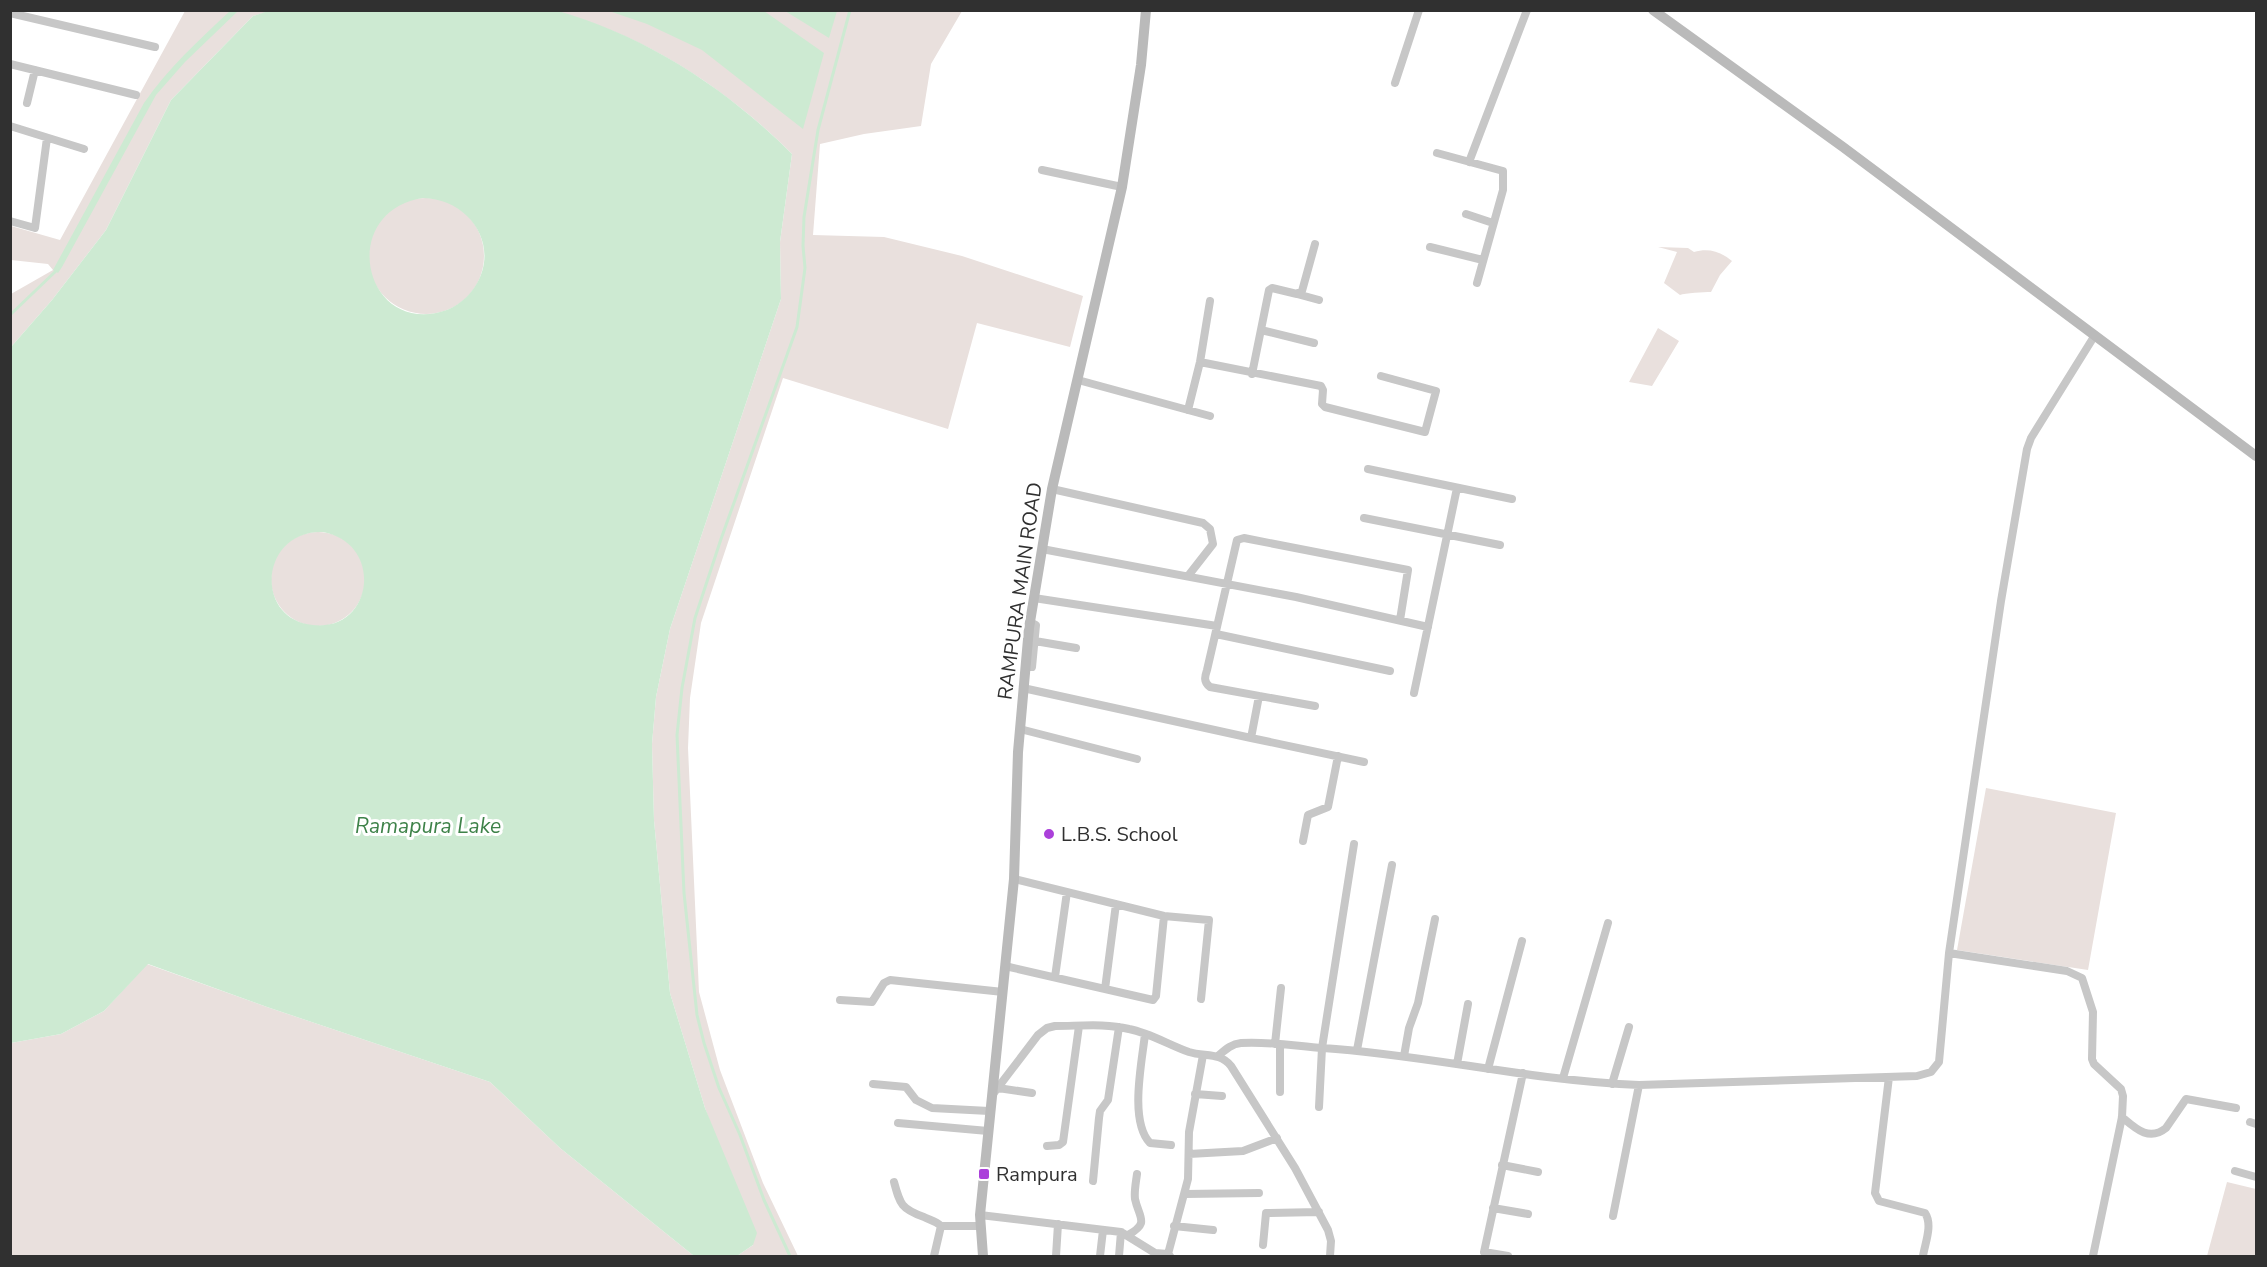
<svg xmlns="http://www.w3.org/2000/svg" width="2267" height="1267" font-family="'Nunito Sans',sans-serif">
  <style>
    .green { fill: #e9e0dd }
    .water { fill: #cdead2; fill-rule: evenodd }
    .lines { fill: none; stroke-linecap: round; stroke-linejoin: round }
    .stream { stroke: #cdead2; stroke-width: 3 }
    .street { stroke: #c7c7c7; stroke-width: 8 }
    .secondary { stroke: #bababa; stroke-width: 10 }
    .poi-dot { fill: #ab40da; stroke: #fff; stroke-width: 2 }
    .labels { text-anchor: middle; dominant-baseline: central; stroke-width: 6; stroke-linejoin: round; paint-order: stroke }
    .street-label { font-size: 20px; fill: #303030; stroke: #fff }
    .poi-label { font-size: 20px; fill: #303030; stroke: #fff; text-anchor: start }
    .water-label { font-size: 21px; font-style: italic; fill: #3e8249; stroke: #fff }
  </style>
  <rect width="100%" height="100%" fill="#fff"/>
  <path class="green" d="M185 11H271L253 16 171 100 106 230 52 300 11 347V294L53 270 48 264 11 260V226L60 240Z
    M555 11H962L931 64 921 126 864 134 820 144 813 235 884 237 962 256 1083 296 1070 347 977 323 948 429 783 378 701 623 690 698 688 748 699 992 720 1070 763 1183 798 1256H737L753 1245 705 1108 670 993 654 820 652 744 656 697 670 629 781 299 780 242 792 154C725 87 646 36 555 11Z
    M368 256a58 58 0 1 1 116 0a58 58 0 1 1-116 0Z
    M1658 247 1688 248 1694 252C1708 248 1720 251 1732 261L1720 275 1711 292C1704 292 1685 293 1680 295L1664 283 1677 252Z
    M1658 328 1679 341 1652 386 1629 382Z
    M271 579a47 47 0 1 1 94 0a47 47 0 1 1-94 0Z
    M1986 788 2116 813 2088 970 1957 950Z
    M147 964 267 1007 490 1082 560 1148 694 1256H11V1043L61 1034 104 1011Z
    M2227 1182 2256 1189V1256H2207Z"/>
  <path class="water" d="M555 10C646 36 725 87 792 154L780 242 781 299 670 629 656 697 652 744 654 820 670 993 705 1108 757 1233 753 1245 737 1256H694L560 1148 490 1082 267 1007 148 964 104 1011 61 1034 11 1043V347L52 300 106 230 171 100 253 16 271 10ZM423 198C470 199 502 247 474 288 465 301 452 310 436 313 361 327 340 211 423 198ZM323 532C385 544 373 632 313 625 253 619 260 530 323 532Z
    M230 11H238L185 62 156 95 62 267 58 273 53 270 144 103C168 68 199 40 230 11Z
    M609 11H764L824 53 803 129 702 50 647 24Z
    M785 11H837L829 38Z"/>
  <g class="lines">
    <path class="stream" d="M10 315 57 270
      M790 1256 764 1200 740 1135 719 1088 704 1043 697 1015 684 893 677 735 682 688 695 618 721 539 797 327 805 268 803 246 804 217 818 130 850 10"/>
    <path class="street" d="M10 13 155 47
      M10 64 136 95
      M1395 83 1419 10
      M27 103 35 70
      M10 126 84 149
      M1437 153 1503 171V190L1477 283
      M1469 162 1527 10
      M1042 170 1122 187
      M1466 214 1493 223
      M10 221 35 228 47 138
      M1430 247 1483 260
      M1297 294 1319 300
      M1261 330 1314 343
      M1200 362 1321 386 1323 390 1322 404 1325 407 1425 432 1436 391 1381 376
      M1252 374 1269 290 1272 288 1297 294 1302 291 1315 244
      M1078 380 1210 416
      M1188 410 1200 362 1210 301
      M1368 469 1512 499
      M1052 489 1203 523 1210 529 1213 544 1188 576
      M1364 518 1500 545
      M1042 549 1296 597 1428 627
      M1034 598 1217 626
      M1216 634 1390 671
      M1035 641 1076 648
      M1025 667H1032L1036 625 1030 622
      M1023 688 1251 738
      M1414 693 1457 488
      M1259 696 1251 738 1364 762
      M1315 706 1210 687C1203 682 1205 676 1207 670L1237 540 1244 538 1408 570 1400 620
      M1020 729 1137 759
      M1303 841 1308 815 1328 807 1338 756
      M1014 879 1164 916 1209 920 1201 999
      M1949 953 2067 971 2082 978 2093 1012 2092 1059 2094 1064 2121 1089 2123 1096 2122 1117 2093 1256
      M1005 966 1153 1000 1156 996 1164 916
      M1055 977 1067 892
      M1105 989 1116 904
      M840 1000 872 1002 884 983 890 980 1003 992
      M1145 1034C1142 1062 1129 1121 1150 1143L1171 1145
      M1275 1044 1281 988
      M1357 1050 1392 865
      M1218 1056C1225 1050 1231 1044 1241 1043 1267 1041 1296 1046 1323 1048 1428 1055 1533 1081 1639 1085L1917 1076 1931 1072 1939 1062 1949 953 2001 601 2027 449 2031 438 2095 335
      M1404 1056 1409 1028 1418 1003 1435 919
      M1457 1064 1468 1004
      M1488 1069 1522 941
      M1889 1077 1875 1193 1879 1201 1925 1213C1933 1225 1925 1243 1923 1256
      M1563 1078 1608 923
      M873 1084 906 1087 916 1100 932 1108 989 1111
      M1612 1084 1629 1027
      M998 1088 1032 1093
      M1280 1092V1045
      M993 1094 1038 1035 1047 1028 1055 1026C1080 1026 1105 1023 1129 1029 1150 1033 1169 1045 1189 1052 1205 1057 1220 1052 1231 1066L1295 1168 1328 1230 1331 1241 1330 1256
      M1195 1094 1222 1096
      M1319 1107 1322 1048 1354 844
      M2122 1117C2135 1128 2149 1142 2166 1128L2186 1099 2236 1108
      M2250 1122 2256 1124
      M898 1123 988 1131
      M1047 1146 1059 1145 1063 1142 1079 1026
      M1189 1154 1243 1151 1277 1138
      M1502 1165 1538 1172
      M2235 1171 2256 1177
      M1093 1181 1099 1118 1100 1111 1108 1100 1119 1027
      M894 1182C900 1204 901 1209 924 1217 930 1220 936 1221 941 1226
      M1185 1194 1259 1193
      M1493 1208 1528 1214
      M980 1215 1121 1232 1155 1253 1168 1254
      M1613 1216 1639 1085
      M1174 1226 1213 1230
      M1128 1235C1150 1223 1139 1218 1135 1199 1134 1191 1136 1182 1137 1174
      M1263 1245 1266 1213 1319 1212
      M934 1256 941 1226H981
      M1056 1256 1058 1224
      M1100 1256 1103 1230
      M1119 1256 1121 1232
      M1170 1256 1168 1254 1188 1179 1189 1132 1203 1055
      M1508 1256 1484 1252 1523 1073"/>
    <path class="secondary" d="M1653 10 1843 147 2256 456
      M983 1256 980 1215 1014 879 1018 752 1029 628 1052 489 1122 187 1141 65 1146 10"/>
  </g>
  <g class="poi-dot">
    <circle cx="1049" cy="834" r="6"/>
    <rect x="978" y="1168" width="12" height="12" rx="3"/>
  </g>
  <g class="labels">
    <g class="street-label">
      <text transform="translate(1020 591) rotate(-82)">RAMPURA MAIN ROAD</text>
    </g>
    <g class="poi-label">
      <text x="1061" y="834">L.B.S. School</text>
      <text x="996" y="1174">Rampura</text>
    </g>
    <g class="water-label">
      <text x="428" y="826">Ramapura Lake</text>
    </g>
  </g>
  <rect width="2267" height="1267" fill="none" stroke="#303030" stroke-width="24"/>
</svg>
